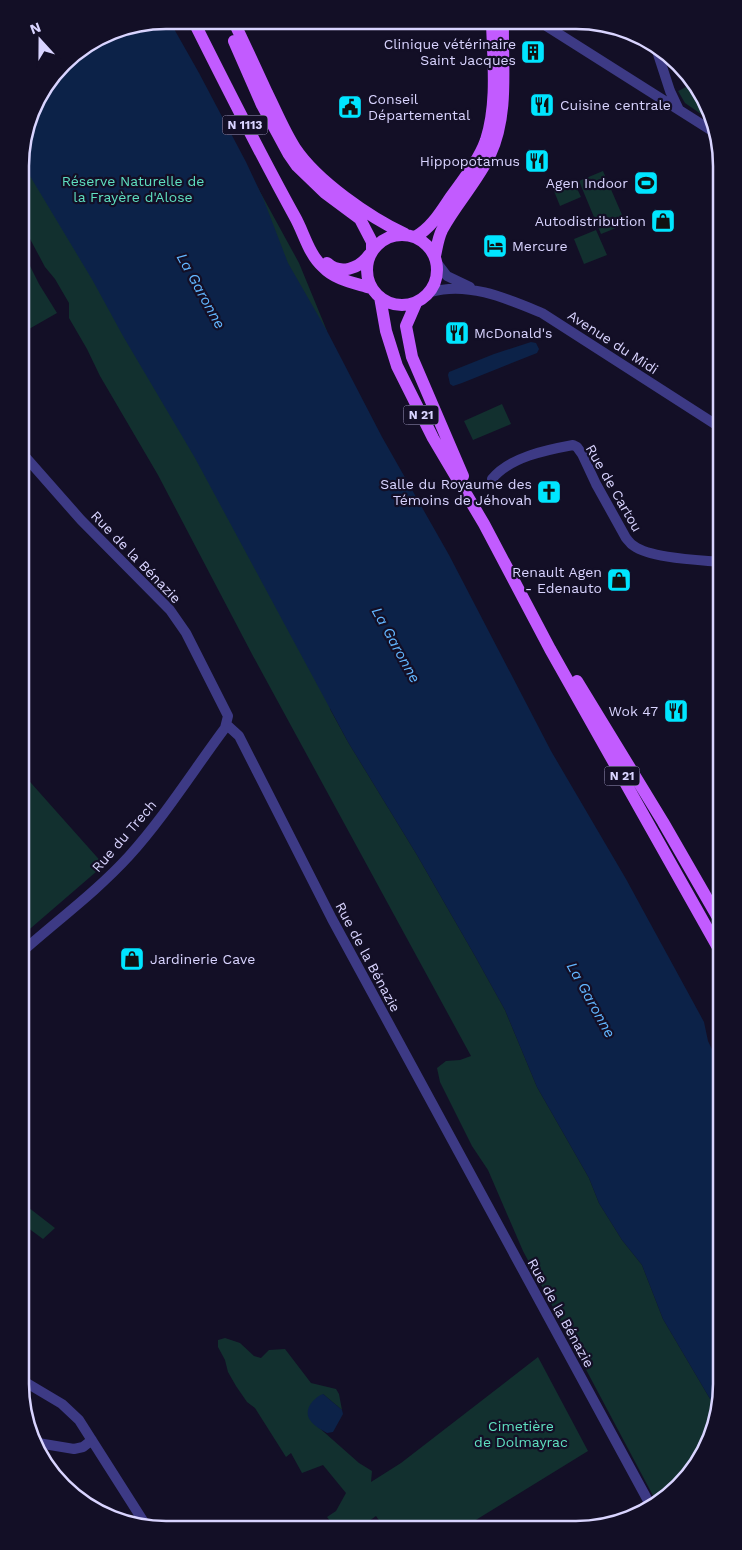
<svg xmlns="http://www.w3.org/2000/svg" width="742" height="1550" font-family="'Work Sans',sans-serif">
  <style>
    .green { fill: #12302f }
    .water { fill: #0c2248 }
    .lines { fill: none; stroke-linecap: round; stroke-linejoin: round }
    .minor { stroke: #3d3a85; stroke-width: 10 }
    .major { stroke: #c25bff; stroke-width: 12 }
    .labels { text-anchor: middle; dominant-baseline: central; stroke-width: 4.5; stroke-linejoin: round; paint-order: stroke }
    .shield { fill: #130f26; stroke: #9e99be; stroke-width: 1 }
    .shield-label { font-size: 12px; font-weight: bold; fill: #d9d4ff }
    .poi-label { font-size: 14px; fill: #d9d4ff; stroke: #130f26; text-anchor: end }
    .park-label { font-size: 14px; fill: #5fe0c0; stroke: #130f26 }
    .street-label { font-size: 14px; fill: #d9d4ff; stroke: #130f26 }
    .water-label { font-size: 15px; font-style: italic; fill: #62b6ff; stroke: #130f26 }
    .rim { fill: none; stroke: #d9d4ff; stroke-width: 2.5 }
  </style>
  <rect width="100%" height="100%" fill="#130f26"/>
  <path class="green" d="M166 20 299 263 327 331 330 709 348 742 417 855 475 956 505 1010 537 1087 589 1178 599 1203 622 1240 642 1265 663 1319 716 1409 692 1473 658 1505 523 1251 488 1170 472 1146 440 1082 437 1068 446 1061 460 1060 471 1056 253 656 158 475 100 376 87 349 69 318V303L55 279 45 267 21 222V147L35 101 69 56 110 31Z
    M690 85 714 123 685 103 678 91Z
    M603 171 626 224 601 234 579 181Z
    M574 182 581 197 560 206 554 191Z
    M596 230 607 255 584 264 574 239Z
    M22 250 39 284 57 313 22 333Z
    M502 404 511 424 473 440 464 421Z
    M23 774 104 865 24 934Z
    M24 1204 55 1228 43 1239 24 1225Z
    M225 1338 240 1343 254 1356 261 1358 269 1350 285 1349 311 1383 336 1389 339 1394 342 1410 323 1394 316 1425 359 1463 372 1471 371 1482 401 1463 538 1357 588 1451 466 1526H383L376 1516 362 1526H334L327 1517 336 1511 346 1493 323 1465 302 1473 291 1453 286 1457 255 1408 247 1402 236 1386 228 1372 225 1360 218 1347V1340Z"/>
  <path class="water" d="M169 20 199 73 246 162 263 198 288 263 327 331 382 437 449 555 551 751 626 879 704 1022 708 1041 720 1066 722 1394 716 1409 663 1319 642 1265 622 1240 599 1203 589 1178 537 1087 505 1010 475 956 417 855 348 742 195 458 123 336 93 281 21 161V147L35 101 69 56 110 31Z
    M531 342 536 343 539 349 537 353 462 383 453 386 450 384 448 375 449 372 494 354Z
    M323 1394 342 1410 343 1414 333 1432 327 1433C322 1430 314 1426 310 1420 303 1410 313 1398 323 1394Z"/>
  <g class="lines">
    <path class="minor" d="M540 22 717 134
      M656 48 670 91 679 110
      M437 263 447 276 470 287
      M431 292C468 281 508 299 542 313L718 426
      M22 453 81 520 170 610 186 633 228 716 225 728C193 771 165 816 129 856 97 891 59 919 24 950
      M492 479C510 457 546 450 573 445L577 447 582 454 596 484 626 538C628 540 630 544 634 546 650 558 698 560 719 562
      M227 725 239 736 332 919 652 1508
      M25 1382 62 1404 79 1420 147 1527
      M38 1443 74 1449 83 1447 92 1440"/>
    <path class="major" d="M193 20C226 86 259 152 295 217 304 233 309 255 323 267 335 280 355 283 371 288
      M233 20C245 45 256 69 267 93 276 111 284 131 295 148 317 181 369 217 405 234
      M234 41 262 105 288 153 297 166 325 193 360 219 372 242V250
      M367 270a35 35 0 1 1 70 0a35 35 0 1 1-70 0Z
      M415 237C431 228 440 213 450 198 463 180 479 160 486 140 498 103 493 60 492 22
      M435 256C437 247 438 238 442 230 456 204 477 182 490 155 509 114 502 66 503 22
      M327 263C340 275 359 269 369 255
      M380 297 386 331 397 366 433 438 484 524 550 649 720 951
      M416 303 406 326 412 357 463 476
      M577 681 663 822 720 921"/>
  </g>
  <defs>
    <symbol id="building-square" viewBox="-11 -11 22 22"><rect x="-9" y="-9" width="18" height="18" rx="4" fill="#00e5ff" stroke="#130f26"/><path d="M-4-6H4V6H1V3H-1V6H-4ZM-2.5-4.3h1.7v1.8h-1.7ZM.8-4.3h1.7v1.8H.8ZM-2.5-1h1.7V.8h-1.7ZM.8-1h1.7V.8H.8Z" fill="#111"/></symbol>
    <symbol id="restaurant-square" viewBox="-11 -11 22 22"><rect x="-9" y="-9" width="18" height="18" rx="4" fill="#00e5ff" stroke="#130f26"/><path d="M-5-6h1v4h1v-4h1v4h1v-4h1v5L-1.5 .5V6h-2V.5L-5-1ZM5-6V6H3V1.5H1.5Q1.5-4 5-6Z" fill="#111"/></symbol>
    <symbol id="civic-square" viewBox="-11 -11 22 22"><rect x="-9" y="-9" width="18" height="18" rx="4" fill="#00e5ff" stroke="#130f26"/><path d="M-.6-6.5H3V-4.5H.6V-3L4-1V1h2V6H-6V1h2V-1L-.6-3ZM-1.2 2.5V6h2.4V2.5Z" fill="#111"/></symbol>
    <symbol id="stadium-square" viewBox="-11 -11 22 22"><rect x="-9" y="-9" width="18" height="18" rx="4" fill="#00e5ff" stroke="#130f26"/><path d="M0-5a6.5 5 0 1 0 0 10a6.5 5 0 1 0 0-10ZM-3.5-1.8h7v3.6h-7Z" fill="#111"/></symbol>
    <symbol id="shop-square" viewBox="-11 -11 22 22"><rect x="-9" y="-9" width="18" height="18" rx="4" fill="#00e5ff" stroke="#130f26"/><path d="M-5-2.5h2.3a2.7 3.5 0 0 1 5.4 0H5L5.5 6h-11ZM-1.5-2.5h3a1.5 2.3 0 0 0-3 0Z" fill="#111"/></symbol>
    <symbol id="hotel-square" viewBox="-11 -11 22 22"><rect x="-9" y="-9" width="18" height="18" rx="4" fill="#00e5ff" stroke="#130f26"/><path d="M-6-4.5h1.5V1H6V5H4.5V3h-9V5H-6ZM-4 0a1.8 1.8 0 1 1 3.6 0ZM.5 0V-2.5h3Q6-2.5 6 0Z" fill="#111"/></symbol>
    <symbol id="church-square" viewBox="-11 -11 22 22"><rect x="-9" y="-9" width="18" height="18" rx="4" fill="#00e5ff" stroke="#130f26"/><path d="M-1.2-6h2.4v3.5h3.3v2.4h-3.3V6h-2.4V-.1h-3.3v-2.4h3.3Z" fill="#111"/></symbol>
  </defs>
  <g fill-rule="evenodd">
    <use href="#building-square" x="519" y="38" width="28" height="28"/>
    <use href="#restaurant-square" x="528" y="91" width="28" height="28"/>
    <use href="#civic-square" x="336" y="93" width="28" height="28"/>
    <use href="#restaurant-square" x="523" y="147" width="28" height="28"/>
    <use href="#stadium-square" x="632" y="169" width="28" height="28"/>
    <use href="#shop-square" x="649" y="207" width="28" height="28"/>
    <use href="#hotel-square" x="481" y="232" width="28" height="28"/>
    <use href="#restaurant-square" x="443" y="319" width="28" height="28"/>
    <use href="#church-square" x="535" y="478" width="28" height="28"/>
    <use href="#shop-square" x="605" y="566" width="28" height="28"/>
    <use href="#restaurant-square" x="662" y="697" width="28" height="28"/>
    <use href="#shop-square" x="118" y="945" width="28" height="28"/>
  </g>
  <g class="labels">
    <g class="shield">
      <rect x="222.5" y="115.5" width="45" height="19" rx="4"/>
      <rect x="403.5" y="405.5" width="35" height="19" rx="4"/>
      <rect x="604.5" y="766.5" width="35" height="19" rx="4"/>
    </g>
    <g class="shield-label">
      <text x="245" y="125">N 1113</text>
      <text x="421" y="415">N 21</text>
      <text x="622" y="776">N 21</text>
    </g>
    <g class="poi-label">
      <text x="516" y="44">Clinique vétérinaire<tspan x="516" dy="16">Saint Jacques</tspan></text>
      <text x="368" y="99" text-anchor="start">Conseil<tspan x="368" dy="16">Départemental</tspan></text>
      <text x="560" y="105" text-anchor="start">Cuisine centrale</text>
      <text x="520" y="161">Hippopotamus</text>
      <text x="628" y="183">Agen Indoor</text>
      <text x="646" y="221">Autodistribution</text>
      <text x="512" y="246" text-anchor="start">Mercure</text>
      <text x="474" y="333" text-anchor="start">McDonald's</text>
      <text x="532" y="484">Salle du Royaume des<tspan x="532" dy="16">Témoins de Jéhovah</tspan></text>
      <text x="602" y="572">Renault Agen<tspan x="602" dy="16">- Edenauto</tspan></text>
      <text x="658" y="711">Wok 47</text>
      <text x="150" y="959" text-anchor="start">Jardinerie Cave</text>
    </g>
    <g class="park-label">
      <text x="133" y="181">Réserve Naturelle de<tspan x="133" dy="16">la Frayère d'Alose</tspan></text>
      <text x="521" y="1426">Cimetière<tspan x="521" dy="16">de Dolmayrac</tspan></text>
    </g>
    <g class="street-label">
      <text transform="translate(613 342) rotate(33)">Avenue du Midi</text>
      <text transform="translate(614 488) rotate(60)">Rue de Cartou</text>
      <text transform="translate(136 557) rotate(46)">Rue de la Bénazie</text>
      <text transform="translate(124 836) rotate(-49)">Rue du Trech</text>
      <text transform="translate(368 957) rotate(62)">Rue de la Bénazie</text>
      <text transform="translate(561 1313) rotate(61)">Rue de la Bénazie</text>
    </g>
    <g class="water-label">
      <text transform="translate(201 291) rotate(61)">La Garonne</text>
      <text transform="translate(396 645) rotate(61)">La Garonne</text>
      <text transform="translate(591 1000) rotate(61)">La Garonne</text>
    </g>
  </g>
  <path d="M0 0H742V1550H0ZM166 29H576A137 137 0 0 1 713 166V1384A137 137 0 0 1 576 1521H166A137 137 0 0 1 29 1384V166A137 137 0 0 1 166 29Z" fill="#130f26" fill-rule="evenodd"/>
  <path class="rim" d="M166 29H576A137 137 0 0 1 713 166V1384A137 137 0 0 1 576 1521H166A137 137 0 0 1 29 1384V166A137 137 0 0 1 166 29Z"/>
  <g transform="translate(40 40) rotate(339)" stroke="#130f26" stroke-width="4" paint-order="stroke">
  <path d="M0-4L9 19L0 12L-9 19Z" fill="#d9d4ff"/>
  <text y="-8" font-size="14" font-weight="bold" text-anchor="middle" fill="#d9d4ff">N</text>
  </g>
</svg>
